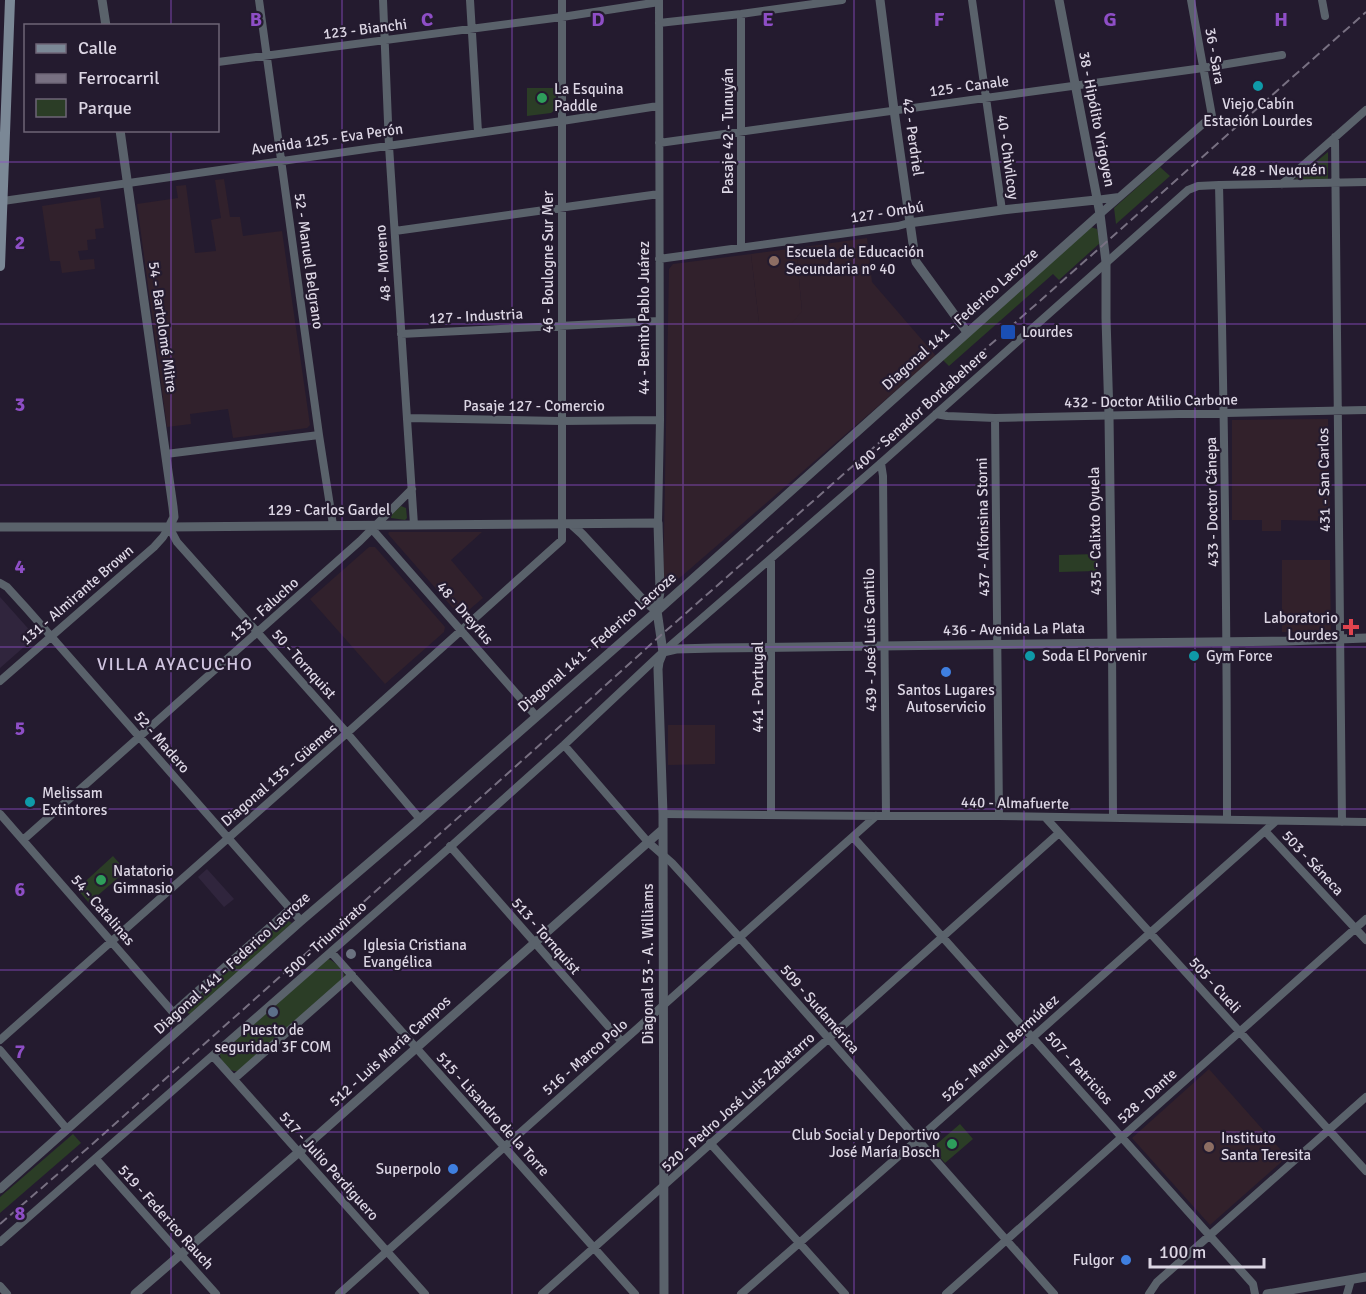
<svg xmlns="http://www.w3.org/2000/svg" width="1366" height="1294" font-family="Signika,sans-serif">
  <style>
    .built { fill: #30253d }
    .industrial { fill: #31212c }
    .education { fill: #32212b }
    .green { fill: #2b3d26 }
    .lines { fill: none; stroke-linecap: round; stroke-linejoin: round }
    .minor { stroke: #5a626b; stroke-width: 8 }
    .tertiary { stroke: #5a626b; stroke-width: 9 }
    .secondary { stroke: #7b8896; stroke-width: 10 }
    .rail { stroke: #787082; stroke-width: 2; stroke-dasharray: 9 4.5; stroke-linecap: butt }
    .grid { fill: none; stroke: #8e4ec6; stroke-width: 1.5; stroke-opacity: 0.55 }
    .culture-dot { fill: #0f9aa8; stroke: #241b2f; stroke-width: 2 }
    .leisure-dot { fill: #2e9e5b; stroke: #241b2f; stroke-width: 2 }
    .education-dot { fill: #8d6e63; stroke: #241b2f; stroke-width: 2 }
    .transit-dot { fill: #1a4fb4; stroke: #241b2f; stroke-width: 2 }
    .health-dot { fill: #e0444e; stroke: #241b2f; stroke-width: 2 }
    .shop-dot { fill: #3f7fe0; stroke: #241b2f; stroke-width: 2 }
    .worship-dot { fill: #6b7280; stroke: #241b2f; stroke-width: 2 }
    .service-dot { fill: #5c6f8a; stroke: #241b2f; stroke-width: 2 }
    .labels { text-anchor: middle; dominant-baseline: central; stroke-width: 4.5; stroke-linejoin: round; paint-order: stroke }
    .street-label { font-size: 15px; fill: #dcd6e4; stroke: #241b2f }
    .poi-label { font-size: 15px; fill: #dcd6e4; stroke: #241b2f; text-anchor: start }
    .quarter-label { font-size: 18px; letter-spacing: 1.5px; fill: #d0c5e0; stroke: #241b2f }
    .grid-label { font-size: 20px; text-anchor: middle; font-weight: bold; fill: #8e4ec6; stroke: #241b2f; stroke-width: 4.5; stroke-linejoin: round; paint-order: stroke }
  </style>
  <rect width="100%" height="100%" fill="#241b2f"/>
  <path class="built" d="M0 597 33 634V639L0 668Z
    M207 869 234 899 224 907 198 877Z"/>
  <path class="industrial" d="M224 179 230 217H240L243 236 282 231 310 425 307 428 233 438 228 409 190 414 191 424 167 427 137 204 178 198 176 186 186 185 195 253 216 251 211 220 221 218 215 180Z
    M100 197 104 228 95 229 96 239 87 240 88 250 78 251 80 260 94 259 95 269 62 273 60 261H50L42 206Z
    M867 238 872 282 936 356 668 588 663 587 669 269 673 264 751 254 759 322 802 311 796 248Z
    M389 532H482L451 560 483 598 463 615H459L388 534Z
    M369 547H375L445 627 444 632 385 684 310 599Z"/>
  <path class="education" d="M796 248 802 311 792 323 759 322 751 254Z
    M1328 419 1330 521 1281 520V531H1262V520H1232V420Z
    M1282 560H1330L1331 632H1282Z
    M668 725H715V764L668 765Z
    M1209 1069 1287 1157 1210 1225 1132 1138Z"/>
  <path class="green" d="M527 88H556V109L551 113 527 116Z
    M1328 152V179H1295Z
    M1160 167 1170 176 1116 224 1114 208Z
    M1091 227 1097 229 1100 243 1059 280 1053 274 949 366 943 360Z
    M401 506 406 508 407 518 405 520 391 518V515Z
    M1097 554V571L1059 572V555Z
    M113 856 126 871 89 903 77 889Z
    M285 919 292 923 192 1015 188 1013 186 1007Z
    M328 959C335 961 343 970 345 976L344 978 238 1071C230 1073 220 1062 220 1054Z
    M960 1124 973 1139 945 1163 932 1148Z
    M73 1134 81 1143 0 1213V1197Z"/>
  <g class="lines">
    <path class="minor" d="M259 0 319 435 333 525
      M383 0 389 146 414 525
      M470 0 478 132
      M972 0 1002 210
      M1322 0 1325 16
      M741 14V247
      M659 23 741 14 842 0
      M218 62 562 17 659 2
      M1335 137 1342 822
      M659 143 1203 68 1282 55
      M1282 184 1366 110
      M1219 185C1224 396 1227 608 1227 819
      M1096 200 1119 197
      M3 201 562 121 658 106
      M1100 214 1212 116 1191 0
      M395 231 659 194
      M659 259 898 226 909 223
      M401 334 659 321
      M936 414 947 416 995 418 1366 410
      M408 418 561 421 660 420
      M995 418 999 816
      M166 454 319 435
      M881 463 883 476 886 816
      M658 523 660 420 659 0
      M169 527 177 542 347 733 420 819
      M372 529 536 716
      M771 559V815
      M0 583 7 587 27 609 301 921
      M1112 643 1113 818
      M0 681 154 547 163 537 169 527
      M564 745 648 842 672 863 740 938 1054 1294
      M0 814 184 1025
      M663 814 876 816H999L1366 822
      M1045 817 1366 1171
      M1265 831 1366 940
      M853 837 1210 1236 1253 1284 1255 1294
      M23 840 360 541 412 489
      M450 846 622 1042
      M331 952 635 1294
      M174 1012 290 909
      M0 1040 347 733 562 540V0
      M0 1050 67 1129
      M213 1056 425 1294
      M234 1079 352 975
      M710 1143 845 1294
      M96 1159 216 1294
      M0 1242 439 857 564 745 663 652 881 463 1188 190 1198 186 1219 185 1366 182
      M0 1286 7 1294
      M339 1294 876 816
      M542 1294 1059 833
      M741 1294 917 1140 1276 821
      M946 1294 1366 919
      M1149 1294 1157 1282 1366 1097
      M1347 1294 1351 1280"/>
    <path class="tertiary" d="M102 0 106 26
      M880 0 894 110 915 258 916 262 967 332
      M1059 0 1100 214 1106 262V318L1109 416 1112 643
      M120 130 173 507 174 517 169 527
      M909 223 1002 210 1096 200
      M571 524 582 534 645 602 657 611
      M0 527H169L658 523 660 591 657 611 663 652 659 662 658 669 663 814 664 1294
      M663 652 676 649 714 648 1286 641 1366 638
      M0 1189 301 921 412 826 657 611 1100 214
      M135 1294 299 1152 663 829
      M1267 1294 1366 1277"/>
    <path class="secondary" d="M0 266 10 0"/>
    <path class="rail" d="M0 1224 89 1147 535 749 660 636 1007 330 1366 12"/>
  </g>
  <path class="grid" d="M171 0V26M342 0V1294M512 0V1294M683 0V1294M854 0V1294M1024 0V1294M1195 0V1294M171 130V1294M0 162H1366M0 324H1366M0 485H1366M0 647H1366M0 809H1366M0 970H1366M0 1132H1366"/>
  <g class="culture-dot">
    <circle cx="1258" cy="86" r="6"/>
    <circle cx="1030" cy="656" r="6"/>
    <circle cx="1194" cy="656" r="6"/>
    <circle cx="30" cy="802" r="6"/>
  </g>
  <g class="leisure-dot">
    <circle cx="542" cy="98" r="6"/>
    <circle cx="101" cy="880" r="6"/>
    <circle cx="952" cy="1144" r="6"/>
  </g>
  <g class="education-dot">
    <circle cx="774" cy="261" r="6"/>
    <circle cx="1209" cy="1147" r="6"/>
  </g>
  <rect class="transit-dot" x="1000" y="324" width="16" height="16" rx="3"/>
  <path class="health-dot" d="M1348 618h6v6h6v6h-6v6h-6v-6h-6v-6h6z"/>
  <g class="shop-dot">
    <circle cx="946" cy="672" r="6"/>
    <circle cx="453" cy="1169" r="6"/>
    <circle cx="1126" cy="1260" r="6"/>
  </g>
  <circle class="worship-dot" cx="351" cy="954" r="6"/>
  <circle class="service-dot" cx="273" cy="1012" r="6"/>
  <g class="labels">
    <g class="street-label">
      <text transform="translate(365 29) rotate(-7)">123 - Bianchi</text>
      <text transform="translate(1215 56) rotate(80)">36 - Sara</text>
      <text transform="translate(969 86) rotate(-8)">125 - Canale</text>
      <text transform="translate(1097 119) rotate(79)">38 - Hipólito Yrigoyen</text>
      <text transform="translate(728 131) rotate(-90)">Pasaje 42 - Tunuyán</text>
      <text transform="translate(913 137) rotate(82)">42 - Perdriel</text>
      <text transform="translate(327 139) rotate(-8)">Avenida 125 - Eva Perón</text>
      <text transform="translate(1008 157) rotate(82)">40 - Chivilcoy</text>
      <text transform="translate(1279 170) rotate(-1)">428 - Neuquén</text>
      <text transform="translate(887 212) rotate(-9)">127 - Ombú</text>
      <text transform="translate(309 261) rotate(82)">52 - Manuel Belgrano</text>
      <text transform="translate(548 262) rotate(-90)">46 - Boulogne Sur Mer</text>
      <text transform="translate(383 263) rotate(-94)">48 - Moreno</text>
      <text transform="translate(476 316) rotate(-3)">127 - Industria</text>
      <text transform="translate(644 318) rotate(-90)">44 - Benito Pablo Juárez</text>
      <text transform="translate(960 319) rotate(-42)">Diagonal 141 - Federico Lacroze</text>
      <text transform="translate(163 327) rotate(82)">54 - Bartolomé Mitre</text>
      <text transform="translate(1151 401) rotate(-1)">432 - Doctor Atilio Carbone</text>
      <text x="534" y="406">Pasaje 127 - Comercio</text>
      <text transform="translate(920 410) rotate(-42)">400 - Senador Bordabehere</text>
      <text transform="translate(1324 480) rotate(-91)">431 - San Carlos</text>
      <text transform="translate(1212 502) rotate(-91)">433 - Doctor Cánepa</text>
      <text x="329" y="510">129 - Carlos Gardel</text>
      <text transform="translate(983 527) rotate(-91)">437 - Alfonsina Storni</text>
      <text transform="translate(1095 531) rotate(-91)">435 - Calixto Oyuela</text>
      <text transform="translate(77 595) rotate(-41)">131 - Almirante Brown</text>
      <text transform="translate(264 609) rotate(-42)">133 - Falucho</text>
      <text transform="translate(465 613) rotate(49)">48 - Dreyfus</text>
      <text transform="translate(1014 629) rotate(-1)">436 - Avenida La Plata</text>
      <text transform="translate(870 640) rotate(-91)">439 - José Luis Cantilo</text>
      <text transform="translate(597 642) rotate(-41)">Diagonal 141 - Federico Lacroze</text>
      <text transform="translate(304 664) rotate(48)">50 - Tornquist</text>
      <text transform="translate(758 687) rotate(-90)">441 - Portugal</text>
      <text transform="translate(162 742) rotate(49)">52 - Madero</text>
      <text transform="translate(279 775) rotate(-41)">Diagonal 135 - Güemes</text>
      <text transform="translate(1015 803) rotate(1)">440 - Almafuerte</text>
      <text transform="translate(1313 863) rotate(47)">503 - Séneca</text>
      <text transform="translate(103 910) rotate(49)">54 - Catalinas</text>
      <text transform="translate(546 936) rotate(49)">513 - Tornquist</text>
      <text transform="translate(325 939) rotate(-42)">500 - Triunvirato</text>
      <text transform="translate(232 963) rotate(-42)">Diagonal 141 - Federico Lacroze</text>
      <text transform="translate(648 964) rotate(-90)">Diagonal 53 - A. Williams</text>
      <text transform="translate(1215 985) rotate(48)">505 - Cueli</text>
      <text transform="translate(820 1009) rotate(49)">509 - Sudamérica</text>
      <text transform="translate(1000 1048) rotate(-42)">526 - Manuel Bermúdez</text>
      <text transform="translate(390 1051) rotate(-42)">512 - Luis María Campos</text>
      <text transform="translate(585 1057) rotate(-41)">516 - Marco Polo</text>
      <text transform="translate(1079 1068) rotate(48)">507 - Patricios</text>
      <text transform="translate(1147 1096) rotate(-42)">528 - Dante</text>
      <text transform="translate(738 1102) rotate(-42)">520 - Pedro José Luis Zabatarro</text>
      <text transform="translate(493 1114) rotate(48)">515 - Lisandro de la Torre</text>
      <text transform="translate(329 1166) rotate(48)">517 - Julio Perdiguero</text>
      <text transform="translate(166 1217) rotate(48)">519 - Federico Rauch</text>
    </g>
    <g class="poi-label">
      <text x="554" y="89">La Esquina<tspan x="554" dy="17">Paddle</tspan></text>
      <text x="1258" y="104" text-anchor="middle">Viejo Cabín<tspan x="1258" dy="17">Estación Lourdes</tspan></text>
      <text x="786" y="252">Escuela de Educación<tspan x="786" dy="17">Secundaria nº 40</tspan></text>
      <text x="1022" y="332">Lourdes</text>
      <text x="1338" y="618" text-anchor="end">Laboratorio<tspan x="1338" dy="17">Lourdes</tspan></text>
      <text x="1042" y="656">Soda El Porvenir</text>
      <text x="1206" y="656">Gym Force</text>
      <text x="946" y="690" text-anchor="middle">Santos Lugares<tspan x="946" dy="17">Autoservicio</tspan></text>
      <text x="42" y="793">Melissam<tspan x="42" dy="17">Extintores</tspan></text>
      <text x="113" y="871">Natatorio<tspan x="113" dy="17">Gimnasio</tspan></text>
      <text x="363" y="945">Iglesia Cristiana<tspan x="363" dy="17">Evangélica</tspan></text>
      <text x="273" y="1030" text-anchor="middle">Puesto de<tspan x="273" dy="17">seguridad 3F COM</tspan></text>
      <text x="940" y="1135" text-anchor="end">Club Social y Deportivo<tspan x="940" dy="17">José María Bosch</tspan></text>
      <text x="1221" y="1138">Instituto<tspan x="1221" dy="17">Santa Teresita</tspan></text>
      <text x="441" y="1169" text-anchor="end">Superpolo</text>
      <text x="1114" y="1260" text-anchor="end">Fulgor</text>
    </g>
    <g class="quarter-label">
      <text x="175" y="664">VILLA AYACUCHO</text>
    </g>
  </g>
  <g class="grid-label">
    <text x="256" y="26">B</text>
    <text x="427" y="26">C</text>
    <text x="598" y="26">D</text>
    <text x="768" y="26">E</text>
    <text x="939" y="26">F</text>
    <text x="1110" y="26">G</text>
    <text x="1281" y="26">H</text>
    <text x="20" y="249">2</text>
    <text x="20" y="411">3</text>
    <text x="20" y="573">4</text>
    <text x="20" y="735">5</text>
    <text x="20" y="896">6</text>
    <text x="20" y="1058">7</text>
    <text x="20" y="1220">8</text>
  </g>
  <rect x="24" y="24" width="195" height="108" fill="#241b2f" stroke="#6e6677" stroke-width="1.5"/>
  <rect x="36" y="44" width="30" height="9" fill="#7b8896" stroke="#6e6677" stroke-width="1.5"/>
  <text x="78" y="54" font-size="18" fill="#dcd6e4">Calle</text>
  <rect x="36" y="74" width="30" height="9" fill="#787082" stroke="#6e6677" stroke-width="1.5"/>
  <text x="78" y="84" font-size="18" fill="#dcd6e4">Ferrocarril</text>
  <rect x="36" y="99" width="30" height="18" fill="#2b3d26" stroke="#6e6677" stroke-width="1.5"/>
  <text x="78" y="114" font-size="18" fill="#dcd6e4">Parque</text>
  <path d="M1150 1258v9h114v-9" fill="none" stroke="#dcd6e4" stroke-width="3"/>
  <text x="1159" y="1258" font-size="18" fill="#dcd6e4" stroke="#241b2f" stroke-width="4.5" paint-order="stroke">100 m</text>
</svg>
